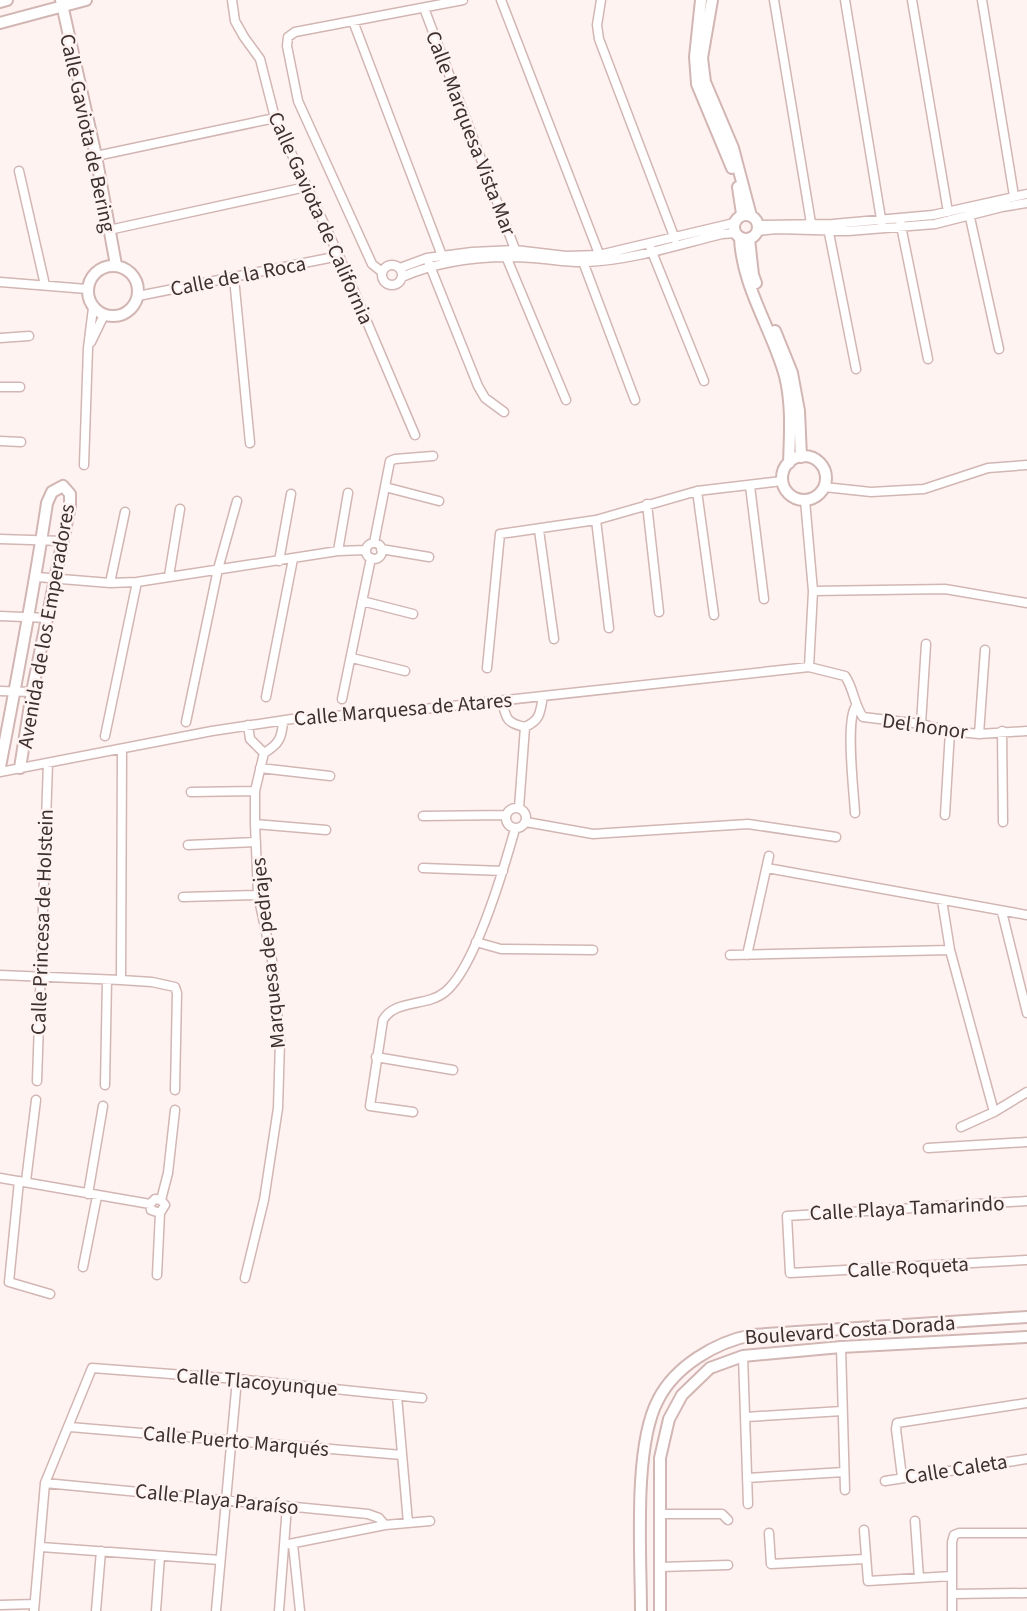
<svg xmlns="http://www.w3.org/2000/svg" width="1027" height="1611" font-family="'Source Sans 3',sans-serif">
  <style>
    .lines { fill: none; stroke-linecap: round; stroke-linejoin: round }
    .street-casing { stroke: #d2b6b3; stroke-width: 11 }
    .secondary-casing { stroke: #d2b6b3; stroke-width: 14 }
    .street { stroke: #fff; stroke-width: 8 }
    .secondary { stroke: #fff; stroke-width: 10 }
    .labels { text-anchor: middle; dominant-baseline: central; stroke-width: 5; stroke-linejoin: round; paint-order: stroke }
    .street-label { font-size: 21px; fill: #3c3130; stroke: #fff3f2 }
  </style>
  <rect width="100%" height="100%" fill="#fff3f2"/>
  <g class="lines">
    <defs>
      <path id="street" d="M232 0 235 21 244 37 260 59 275 118 339 256 415 435
        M501 0 601 259
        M601 0 597 25 599 39 675 239
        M774 0 811 223
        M845 0 882 225
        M912 0 948 212
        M982 0 1014 196
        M424 8 516 252
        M353 21 444 261
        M96 156 275 118
        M19 171 45 285
        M969 213 999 349
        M900 221 928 359
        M758 225 833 224 933 215 1027 194
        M828 228 856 369
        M109 230 306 187
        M757 231 777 229 848 231 935 224 1002 207 1027 203
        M650 247 704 381
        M505 254 566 400
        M582 259 635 400
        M428 261 478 386 485 398 504 412
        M382 275a10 10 0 1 1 20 0a10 10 0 1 1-20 0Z
        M400 268 427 258 472 252 515 250 566 256 599 255 734 223
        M382 272 372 264 298 101 287 46 288 37 295 32 463 0
        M402 277C442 260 489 255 533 258 551 259 569 263 586 262 633 260 677 245 722 234L736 233
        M234 278 250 443
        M0 282 87 289
        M138 296 339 256
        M0 338 29 336
        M91 342 104 315
        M0 387H20
        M0 441 21 442
        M84 465 88 348 93 308
        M750 486 764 599
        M385 487 439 501
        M824 487 871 492 924 489 988 468 1027 465
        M697 491 714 615
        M805 500 813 591 809 667
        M647 504 659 612
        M596 520 609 628
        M539 530 554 639
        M0 539 62 541
        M374 543 390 461 395 459 433 456
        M366 551a8 8 0 1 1 16 0a8 8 0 1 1-16 0Z
        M381 549 429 557
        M338 551 348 493
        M279 561 291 494
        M169 576 180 509
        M37 577 110 583 137 582 338 551 366 550
        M110 583 125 512
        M813 591 945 589 1027 603
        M362 601 413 614
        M0 616 48 618
        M352 658 405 671
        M487 668 500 534 596 520 697 491 782 481
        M0 691 32 692
        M266 697 293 559
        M342 699 371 558
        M502 701C506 718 506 723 525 727 541 720 540 712 543 696
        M186 722 218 569 237 501
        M921 724 926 644
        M248 725 250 739 264 753
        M1002 731 1003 822
        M979 734 985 650
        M105 736 137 582
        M264 753C279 744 282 738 283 721
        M260 768 330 776
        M0 772 212 731 292 719 415 710 809 667 845 676C854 689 854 705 863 717L921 724 950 731 979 734 1027 731
        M191 792 255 791
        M506 818a10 10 0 1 1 20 0a10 10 0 1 1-20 0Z
        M519 808 525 727
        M855 813C854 792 845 720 856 706
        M945 815 950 731
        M423 816 506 815
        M526 822 593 834 748 824 836 837
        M255 824 326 830
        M188 845 256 842
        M423 868 503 871
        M767 868 1027 915
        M183 897 258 895
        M942 900 950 950 994 1112
        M1002 912 1027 1013
        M476 942 501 949 593 950
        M730 955 950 950
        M747 955 769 856
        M0 975 121 980 152 982 175 987 177 993 175 1090
        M121 980 122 749
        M376 1057 453 1070
        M37 1081 48 763
        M105 1085 107 980
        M413 1112 370 1106 383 1020C395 999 427 1007 445 992 475 968 504 868 515 829
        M961 1127 994 1112 1027 1092
        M928 1148 1027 1142
        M0 1178 150 1204
        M19 1181 9 1282 50 1294
        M26 1181 36 1100
        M88 1194 103 1106
        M161 1200 168 1173 175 1110
        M1027 1201 787 1216 790 1273 1027 1260
        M83 1267 97 1196
        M157 1275 160 1213 165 1205 161 1200 155 1199 150 1204 151 1210 160 1213
        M245 1278 264 1200 278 1108 280 1041 272 960 258 895 255 824V791L264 753
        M841 1347 845 1490
        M743 1356 748 1504
        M397 1396 408 1523
        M746 1417 842 1411
        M70 1427 402 1455
        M902 1477 896 1429 897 1423 1027 1403
        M747 1478 844 1472
        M885 1481 1027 1459
        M45 1483 368 1514 379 1518 385 1525
        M659 1514H722L728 1520
        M915 1521 919 1578
        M864 1530 868 1581 952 1576
        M769 1533 771 1564 865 1559
        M293 1544 300 1611
        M284 1545 385 1525 430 1521
        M41 1547 220 1560
        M660 1567 728 1565
        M952 1594 1027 1593
        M0 1605 34 1604
        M34 1611 45 1483 92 1368 237 1379 422 1398
        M96 1611 101 1551
        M156 1611 160 1556
        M216 1611 237 1379
        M279 1611 287 1506
        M952 1611V1542L954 1535 959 1533H1027"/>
      <path id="secondary" d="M61 0 96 156 116 265
        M701 0 695 57 697 84 732 168
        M712 0 702 58 705 82 733 148 751 216
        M0 2 7 0
        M0 23 86 0
        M738 187 742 214
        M734 227a12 12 0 1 1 24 0a12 12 0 1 1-24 0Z
        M740 238C742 287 772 329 785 376 792 404 790 434 789 463
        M749 239 753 275 756 283
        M88 291a25 25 0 1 1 50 0a25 25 0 1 1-50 0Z
        M775 331 792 373 799 411 801 457
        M782 478a22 22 0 1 1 44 0a22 22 0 1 1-44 0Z
        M0 767C17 679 34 591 47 503L52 492 63 486 70 494V506L32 692 20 768
        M641 1611C641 1555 633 1447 658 1400 675 1366 716 1342 752 1335L1027 1317
        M660 1611V1458L669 1419 682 1395 710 1368 743 1356 841 1347 1027 1337"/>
    </defs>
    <use href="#street" class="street-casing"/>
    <use href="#secondary" class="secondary-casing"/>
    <use href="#street" class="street"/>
    <use href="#secondary" class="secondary"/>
  </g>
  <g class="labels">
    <g class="street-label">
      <text transform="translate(88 133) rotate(78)">Calle Gaviota de Bering</text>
      <text transform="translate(471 133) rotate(69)">Calle Marquesa Vista Mar</text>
      <text transform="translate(321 218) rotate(66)">Calle Gaviota de California</text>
      <text transform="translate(238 276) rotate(-11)">Calle de la Roca</text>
      <text transform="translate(46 626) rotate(-80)">Avenida de los Emperadores</text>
      <text transform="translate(403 709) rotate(-5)">Calle Marquesa de Atares</text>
      <text transform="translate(925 726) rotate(8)">Del honor</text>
      <text transform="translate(42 922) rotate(-88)">Calle Princesa de HoIstein</text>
      <text transform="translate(268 953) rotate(-96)">Marquesa de pedrajes</text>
      <text transform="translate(907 1208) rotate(-3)">Calle Playa Tamarindo</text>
      <text transform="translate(908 1267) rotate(-3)">Calle Roqueta</text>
      <text transform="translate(850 1330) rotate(-4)">Boulevard Costa Dorada</text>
      <text transform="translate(257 1382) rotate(5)">Calle Tlacoyunque</text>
      <text transform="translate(236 1441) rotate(5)">Calle Puerto Marqués</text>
      <text transform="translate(956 1469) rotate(-9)">Calle Caleta</text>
      <text transform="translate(217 1499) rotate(6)">Calle Playa Paraíso</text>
    </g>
  </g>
</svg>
